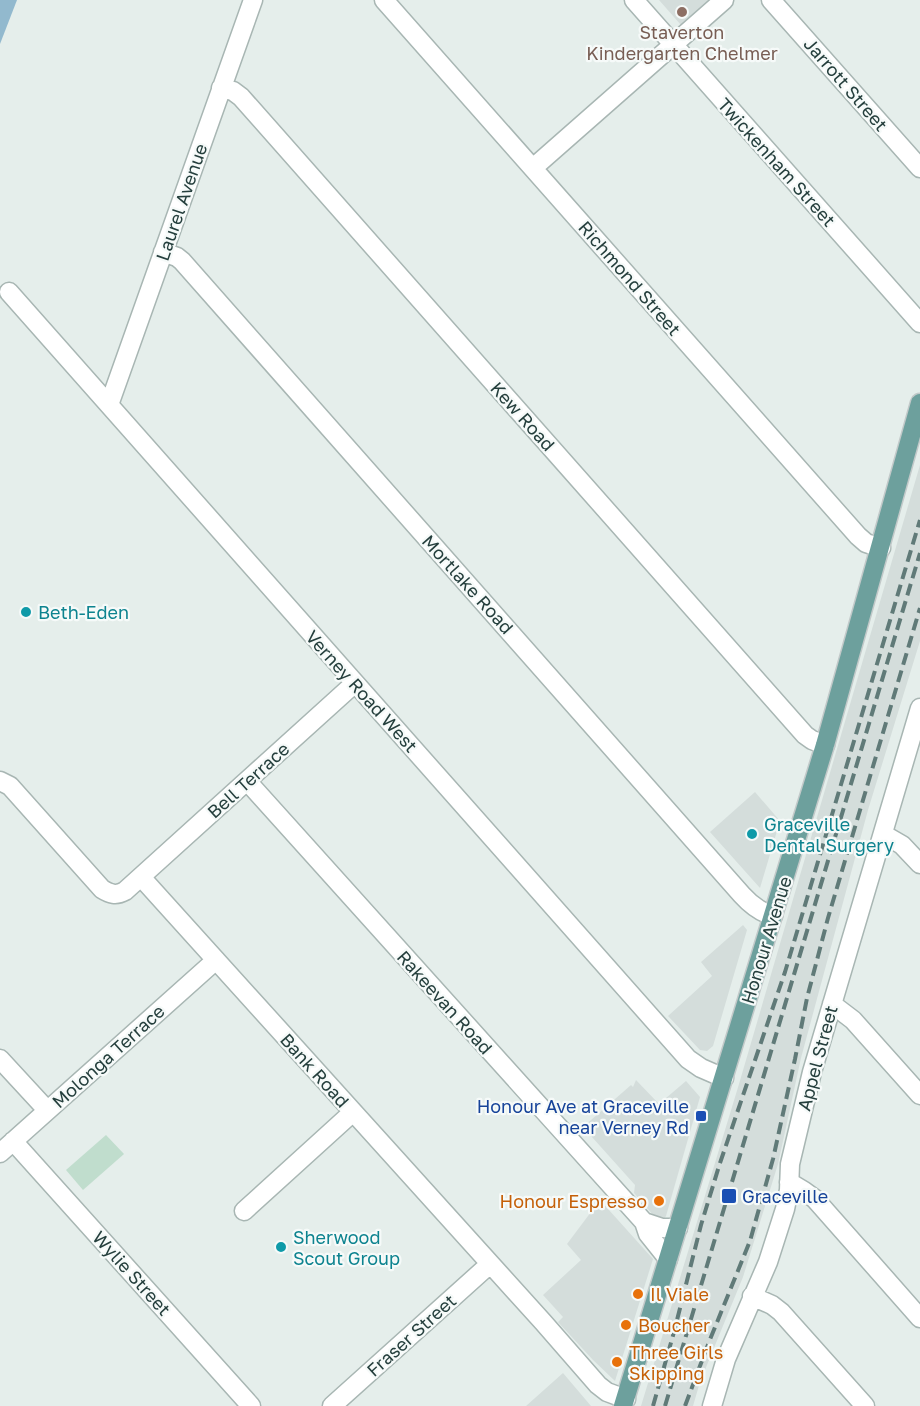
<svg xmlns="http://www.w3.org/2000/svg" width="920" height="1406" font-family="'Golos Text',sans-serif">
  <style>
    .built { fill: #d4dddb }
    .green { fill: #c0ddcd }
    .water { fill: #92b9ce }
    .lines { fill: none; stroke-linecap: round; stroke-linejoin: round }
    .minor-casing { stroke: #a8b6b3; stroke-width: 21 }
    .major-casing { stroke: #c2c9c9; stroke-width: 21 }
    .minor { stroke: #fff; stroke-width: 18 }
    .major { stroke: #6da09d; stroke-width: 18 }
    .rail { stroke: #607a78; stroke-width: 4; stroke-dasharray: 12 6; stroke-linecap: butt }
    .education-dot { fill: #8d6e63; stroke: #f6faf9; stroke-width: 2 }
    .culture-dot { fill: #0f9aa8; stroke: #f6faf9; stroke-width: 2 }
    .transit-dot { fill: #1a4fb4; stroke: #f6faf9; stroke-width: 2 }
    .food-dot { fill: #e8710a; stroke: #f6faf9; stroke-width: 2 }
    .labels { text-anchor: middle; dominant-baseline: central; stroke-width: 4.5; stroke-linejoin: round; paint-order: stroke }
    .education-label { font-size: 18px; fill: #785e54; stroke: #f6faf9 }
    .street-label { font-size: 18px; fill: #253f3d; stroke: #f6faf9 }
    .culture-label { font-size: 18px; fill: #0d838f; stroke: #f6faf9; text-anchor: start }
    .transit-label { font-size: 18px; fill: #164399; stroke: #f6faf9; text-anchor: end }
    .food-label { font-size: 18px; fill: #c56008; stroke: #f6faf9; text-anchor: start }
  </style>
  <rect width="100%" height="100%" fill="#e5eeeb"/>
  <path class="built" d="M659 0H709L681 25Z
    M920 465V641L868 810 801 1058 778 1164 743 1277 700 1382 693 1406H641L739 1084Z
    M755 792 780 821 760 888 710 832Z
    M743 925 747 930 713 1046 707 1051 700 1050 668 1016 712 976 701 962Z
    M636 1080 659 1104 686 1081 700 1097 666 1216 661 1224 634 1193 635 1185 583 1127 631 1085 633 1087Z
    M600 1200 653 1259 615 1381 593 1360 558 1322 563 1317 543 1295 581 1260 567 1244Z
    M563 1373 591 1406H526Z"/>
  <path class="green" d="M106 1135 124 1154 83 1190 66 1170Z"/>
  <path class="water" d="M0 0H17L0 44Z"/>
  <g class="lines">
    <defs>
      <path id="minor" d="M384 0 858 536 866 543 881 548
        M634 0 920 323
        M771 0 920 168
        M221 88 233 91 241 97 805 735 812 740 825 745
        M533 168 724 0
        M163 252 177 257 182 261 742 895C751 905 760 912 773 916
        M9 292 688 1059 701 1068 724 1078
        M109 405 253 0
        M0 781 10 786 102 889C110 894 116 896 125 891L355 683
        M247 781 644 1222 648 1234 668 1259
        M883 834 902 845 920 864
        M141 877 543 1322 598 1385 607 1392 626 1399
        M832 1004 853 1020 920 1095
        M0 1059 47 1110
        M13 1141 251 1406
        M0 1153 216 960
        M789 1182 804 1191 815 1199 920 1318
        M244 1211 353 1112
        M644 1222 662 1228H678
        M752 1296 772 1305 781 1312 865 1406
        M332 1406 490 1264
        M712 1406 726 1359 768 1262 785 1209 789 1190 790 1164 812 1072 920 708"/>
      <path id="major" d="M623 1406 825 745 920 403"/>
    </defs>
    <use href="#minor" class="minor-casing"/>
    <use href="#major" class="major-casing"/>
    <use href="#minor" class="minor"/>
    <use href="#major" class="major"/>
    <path class="rail" d="M653 1406 674 1332 701 1225 719 1166 785 972 920 520
      M665 1406 920 553
      M685 1406 709 1342 750 1241 773 1159 795 1059 807 998 828 918 920 608"/>
  </g>
  <circle class="education-dot" cx="682" cy="12" r="6"/>
  <g class="culture-dot">
    <circle cx="26" cy="612" r="6"/>
    <circle cx="752" cy="834" r="6"/>
    <circle cx="281" cy="1247" r="6"/>
  </g>
  <g class="transit-dot">
    <rect x="695" y="1110" width="12" height="12" rx="3"/>
    <rect x="721" y="1188" width="16" height="16" rx="3"/>
  </g>
  <g class="food-dot">
    <circle cx="659" cy="1201" r="6"/>
    <circle cx="638" cy="1294" r="6"/>
    <circle cx="626" cy="1325" r="6"/>
    <circle cx="617" cy="1362" r="6"/>
  </g>
  <g class="labels">
    <g class="education-label">
      <text x="682" y="32">Staverton<tspan x="682" dy="21">Kindergarten Chelmer</tspan></text>
    </g>
    <g class="street-label">
      <text transform="translate(846 84) rotate(49)">Jarrott Street</text>
      <text transform="translate(777 162) rotate(48)">Twickenham Street</text>
      <text transform="translate(181 202) rotate(-71)">Laurel Avenue</text>
      <text transform="translate(630 278) rotate(49)">Richmond Street</text>
      <text transform="translate(523 416) rotate(48)">Kew Road</text>
      <text transform="translate(468 584) rotate(48)">Mortlake Road</text>
      <text transform="translate(362 691) rotate(48)">Verney Road West</text>
      <text transform="translate(248 780) rotate(-42)">Bell Terrace</text>
      <text transform="translate(766 940) rotate(-73)">Honour Avenue</text>
      <text transform="translate(445 1002) rotate(48)">Rakeevan Road</text>
      <text transform="translate(108 1056) rotate(-42)">Molonga Terrace</text>
      <text transform="translate(817 1058) rotate(-75)">Appel Street</text>
      <text transform="translate(315 1070) rotate(48)">Bank Road</text>
      <text transform="translate(132 1273) rotate(48)">Wylie Street</text>
      <text transform="translate(411 1335) rotate(-42)">Fraser Street</text>
    </g>
    <g class="culture-label">
      <text x="38" y="612">Beth-Eden</text>
      <text x="764" y="824">Graceville<tspan x="764" dy="21">Dental Surgery</tspan></text>
      <text x="293" y="1237">Sherwood<tspan x="293" dy="21">Scout Group</tspan></text>
    </g>
    <g class="transit-label">
      <text x="689" y="1106">Honour Ave at Graceville<tspan x="689" dy="21">near Verney Rd</tspan></text>
      <text x="742" y="1196" text-anchor="start">Graceville</text>
    </g>
    <g class="food-label">
      <text x="647" y="1201" text-anchor="end">Honour Espresso</text>
      <text x="650" y="1294">Il Viale</text>
      <text x="638" y="1325">Boucher</text>
      <text x="629" y="1352">Three Girls<tspan x="629" dy="21">Skipping</tspan></text>
    </g>
  </g>
</svg>
